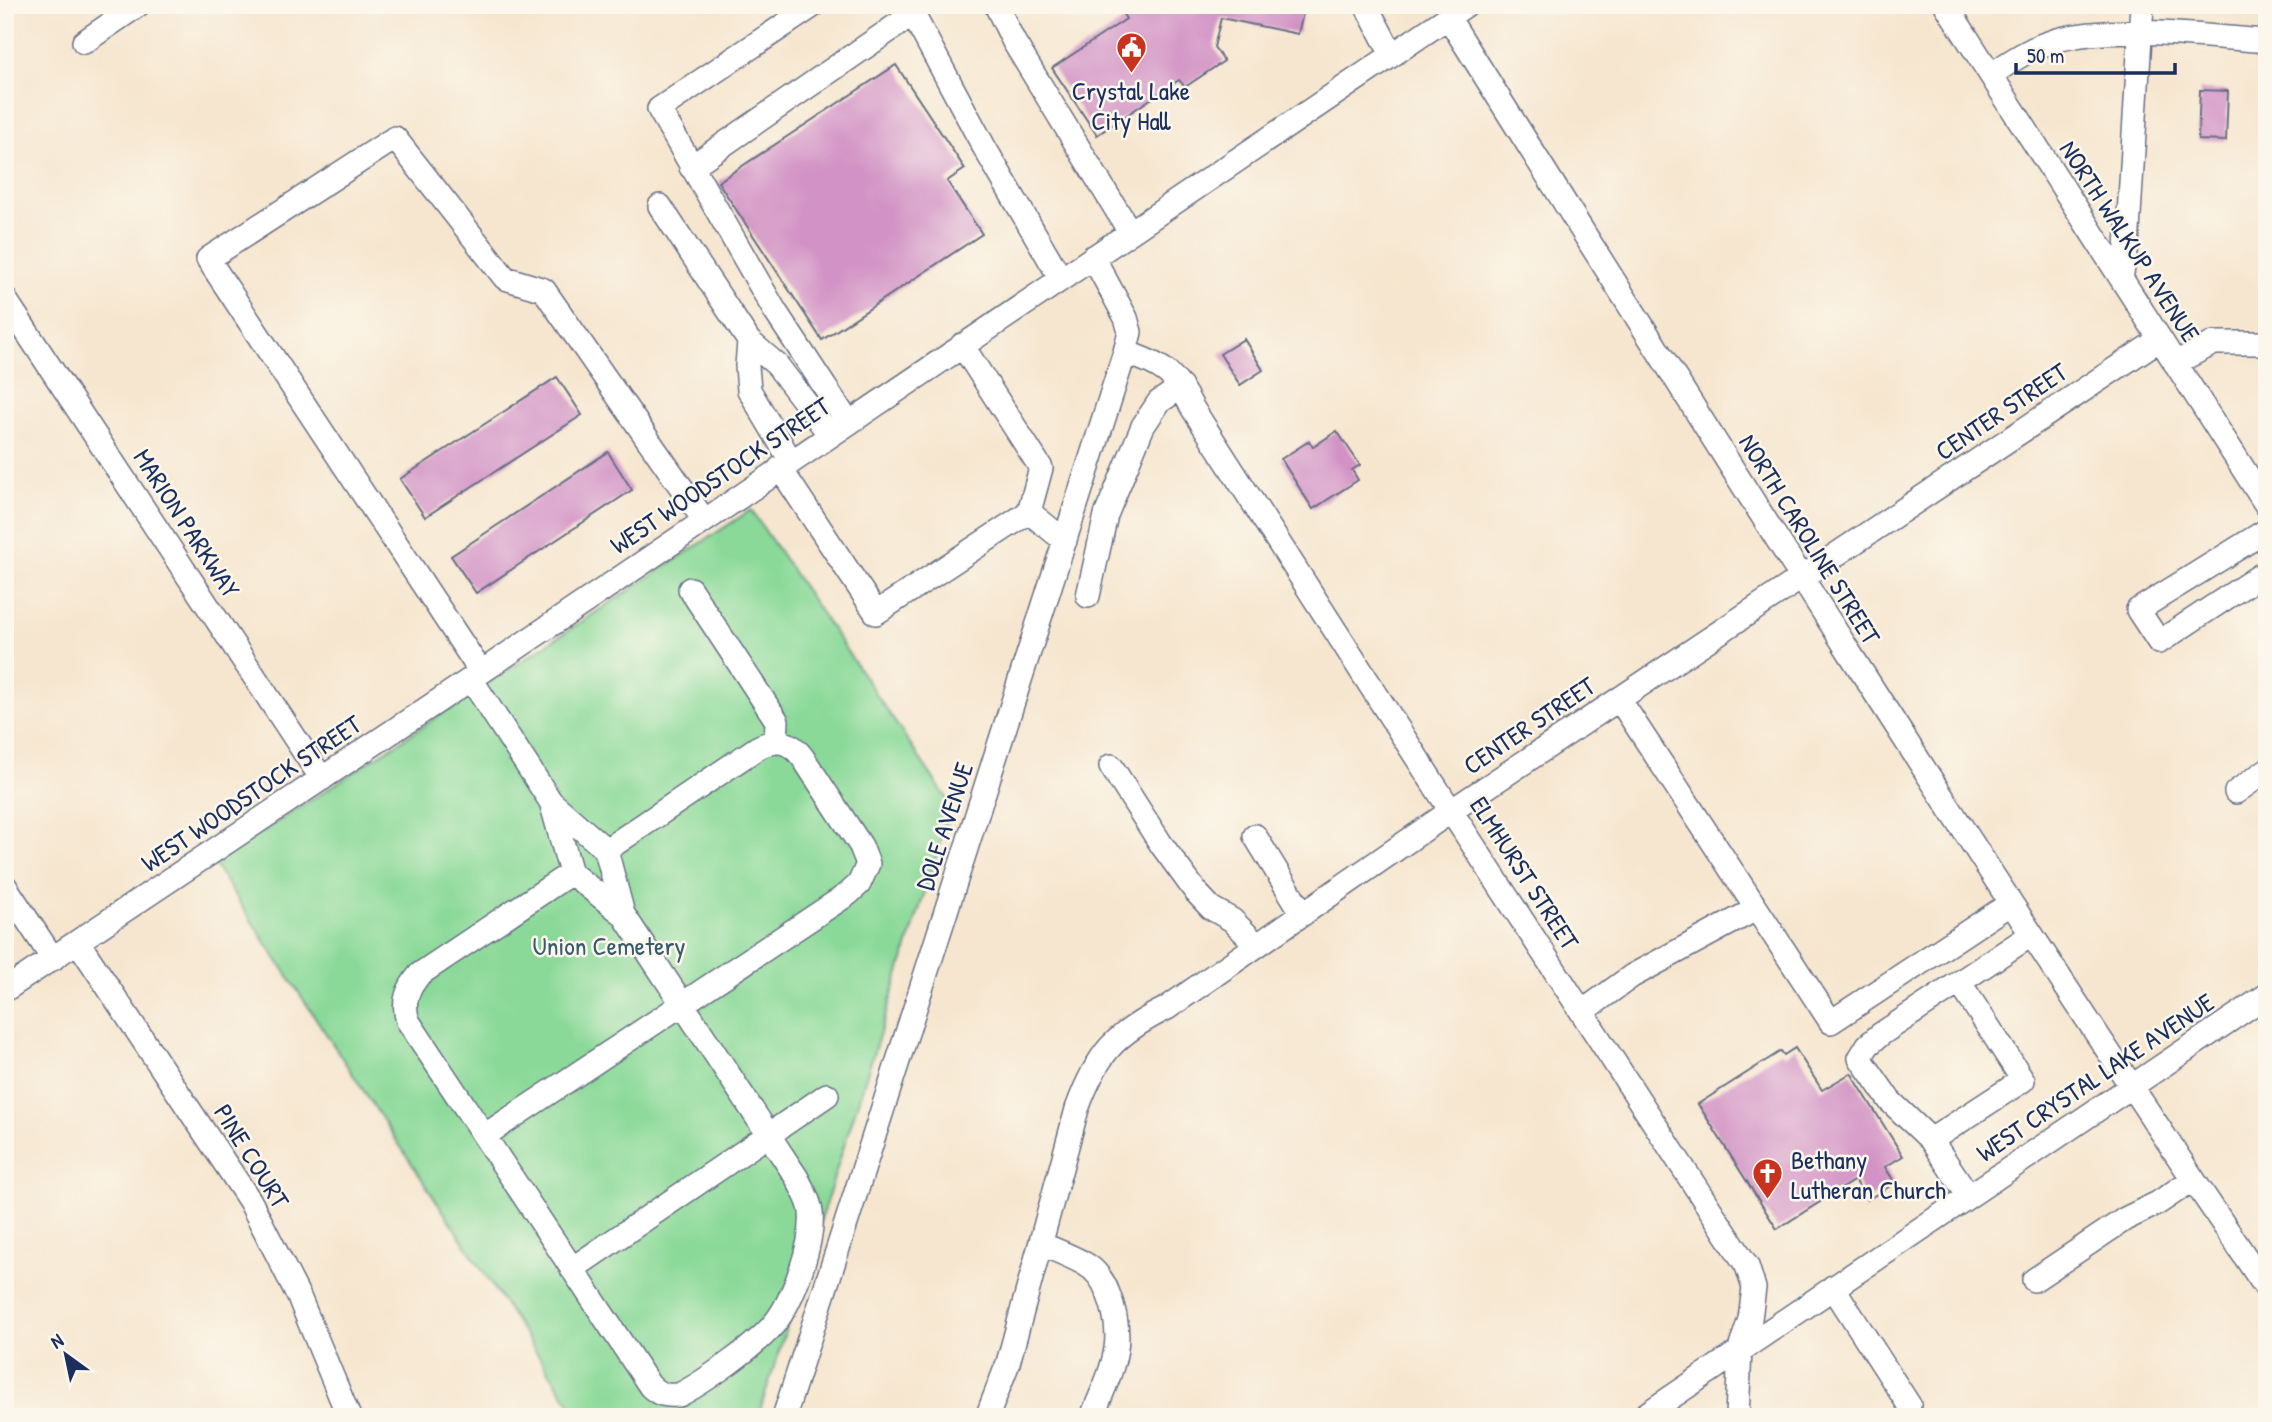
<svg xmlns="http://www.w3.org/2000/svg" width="2272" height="1422" font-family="'Patrick Hand',sans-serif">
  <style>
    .green { fill: #8ad998; stroke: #52847b; stroke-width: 2 }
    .building { fill: #d292c5 }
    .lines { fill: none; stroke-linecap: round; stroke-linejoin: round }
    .minor-casing { stroke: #686f86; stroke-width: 26 }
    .minor { stroke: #fff; stroke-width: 23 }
    .labels { text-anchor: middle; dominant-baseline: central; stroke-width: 5; stroke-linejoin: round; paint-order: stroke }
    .poi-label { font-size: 26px; fill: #1b2f5e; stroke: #fbf7ec }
    .street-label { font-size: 26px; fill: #1b2f5e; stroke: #fbf7ec }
    .park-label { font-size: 26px; fill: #375a6c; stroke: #fbf7ec }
  </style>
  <rect width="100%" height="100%" fill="#fbf7ec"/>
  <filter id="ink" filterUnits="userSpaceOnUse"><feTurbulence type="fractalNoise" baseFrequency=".0143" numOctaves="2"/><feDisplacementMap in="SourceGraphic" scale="14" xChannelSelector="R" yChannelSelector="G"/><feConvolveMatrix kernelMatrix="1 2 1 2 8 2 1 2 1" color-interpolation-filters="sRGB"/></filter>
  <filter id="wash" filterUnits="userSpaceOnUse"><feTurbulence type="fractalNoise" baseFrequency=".00686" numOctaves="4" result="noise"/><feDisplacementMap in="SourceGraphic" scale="28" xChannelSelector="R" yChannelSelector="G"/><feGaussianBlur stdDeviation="1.57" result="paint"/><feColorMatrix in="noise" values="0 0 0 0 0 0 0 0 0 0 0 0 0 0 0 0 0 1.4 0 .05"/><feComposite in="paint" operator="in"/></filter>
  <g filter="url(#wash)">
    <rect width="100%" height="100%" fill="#f6e6cf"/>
    <path class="green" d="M751 510 952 806 758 1417H579L214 864Z"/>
    <g id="blocks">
      <path class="building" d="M1117 5H1305L1298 34 1221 18 1214 47 1224 61 1185 87 1179 80 1097 135 1052 68 1126 19Z
        M896 65 965 169 947 181 982 234 822 340 718 182Z
        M2200 90 2228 91 2226 141 2198 140Z
        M1244 339 1263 370 1240 385 1220 354Z
        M557 377 582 415 425 517 400 479Z
        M1337 431 1360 465 1352 470 1358 480 1313 509 1281 459 1309 441 1313 447Z
        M608 452 632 490 476 593 451 556Z
        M1795 1048 1822 1090 1851 1073 1903 1156 1885 1167 1895 1183 1867 1200 1855 1180 1777 1229 1698 1104 1781 1051 1784 1055Z"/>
    </g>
  </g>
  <g filter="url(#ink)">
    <use href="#blocks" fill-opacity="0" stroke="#686f86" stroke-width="2"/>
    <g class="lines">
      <defs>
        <path id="minor" d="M814 5 659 109 775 311 848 422
          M908 5 983 145 1061 279
          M996 5 1014 42 1130 232
          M1366 5 1392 55
          M1946 5 2267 506
          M1448 17C1716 444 1984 871 2267 1289
          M84 42 138 5
          M1991 75C2012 60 2032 47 2057 40 2115 24 2206 37 2267 41
          M691 167 913 14
          M660 206 749 341
          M2121 278 2127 247 2142 5
          M5 299 322 779
          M962 345 1041 468 1029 512
          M1125 352C1165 367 1173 371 1193 409L1451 811 1747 1266 1754 1288 1750 1319 1740 1349 1737 1417
          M2175 363 2214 343H2267
          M791 461 749 390 747 366 749 341 777 365 830 435
          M780 468 876 613 1029 512 1065 541
          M2267 530 2138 610 2159 642 2267 571
          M690 589 777 721 776 742
          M1088 596 1106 515 1143 426 1159 402 1181 387
          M481 672 208 259 395 138 505 278 544 290 704 520
          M471 679 551 802 606 850 623 914 797 1178C802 1189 810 1200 811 1212 814 1242 793 1301 774 1324 757 1345 703 1383 679 1395 666 1396 659 1395 650 1386L408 1021C402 1003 407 989 420 974L571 873
          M1619 699 1831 1022 2011 903
          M1111 766 1161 844 1196 892 1211 908 1232 920 1257 945
          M2236 792 2267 770
          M551 802 571 873 623 914
          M1255 836 1303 914
          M5 886 53 959
          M78 942 250 1201 299 1297 349 1417
          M5 990 471 679 1466 5
          M1582 1012 1632 976 1756 909
          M484 1136 848 894 859 884 868 864 861 846 803 758C790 740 776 738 757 748L606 850
          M1931 1140 2023 1080 1960 983
          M1968 1195 1931 1140 1890 1101 1860 1058 1868 1045 1881 1034 2031 935
          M1041 1244C1055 1250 1071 1256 1085 1264 1096 1270 1104 1282 1108 1293 1128 1343 1111 1370 1092 1417
          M572 1269 827 1095
          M2034 1280 2125 1219 2158 1203 2192 1180
          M1833 1287 1909 1405
          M784 1417 1125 352 1130 332 1126 318 1093 257
          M987 1417 1008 1363 1077 1109C1097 1054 1114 1034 1167 1008L1451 811 2160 339
          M1642 1417 2267 995"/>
      </defs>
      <use href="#minor" class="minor-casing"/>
      <use href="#minor" class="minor"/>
    </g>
  </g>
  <defs>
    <symbol id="civic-pin" viewBox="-11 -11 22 30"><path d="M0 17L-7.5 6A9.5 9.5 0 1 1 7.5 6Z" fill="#c8321e" stroke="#fbf7ec"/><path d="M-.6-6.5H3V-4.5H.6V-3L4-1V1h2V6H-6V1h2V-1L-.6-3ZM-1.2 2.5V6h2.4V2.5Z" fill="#fff"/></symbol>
    <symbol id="church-pin" viewBox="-11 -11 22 30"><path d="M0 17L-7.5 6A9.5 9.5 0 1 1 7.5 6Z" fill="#c8321e" stroke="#fbf7ec"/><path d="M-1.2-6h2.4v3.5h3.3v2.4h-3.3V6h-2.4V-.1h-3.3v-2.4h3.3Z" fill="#fff"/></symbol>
  </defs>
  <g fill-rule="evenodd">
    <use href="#civic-pin" x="1114" y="30" width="35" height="47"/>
    <use href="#church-pin" x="1750" y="1156" width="35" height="47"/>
  </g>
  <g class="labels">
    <g class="poi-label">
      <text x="1131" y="90">Crystal Lake<tspan x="1131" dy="30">City Hall</tspan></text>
      <text x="1791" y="1159" text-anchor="start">Bethany<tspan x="1791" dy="30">Lutheran Church</tspan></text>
    </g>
    <g class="street-label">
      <text transform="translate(2130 241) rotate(57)">NORTH WALKUP AVENUE</text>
      <text transform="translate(2001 411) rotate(-34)">CENTER STREET</text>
      <text transform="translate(720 475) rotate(-34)">WEST WOODSTOCK STREET</text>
      <text transform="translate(187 523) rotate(57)">MARION PARKWAY</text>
      <text transform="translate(1810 539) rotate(58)">NORTH CAROLINE STREET</text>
      <text transform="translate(1529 725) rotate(-34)">CENTER STREET</text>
      <text transform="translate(251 793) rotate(-34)">WEST WOODSTOCK STREET</text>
      <text transform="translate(944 826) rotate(-72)">DOLE AVENUE</text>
      <text transform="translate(1525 873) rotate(57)">ELMHURST STREET</text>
      <text transform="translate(2095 1077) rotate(-34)">WEST CRYSTAL LAKE AVENUE</text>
      <text transform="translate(252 1156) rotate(58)">PINE COURT</text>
    </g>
    <g class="park-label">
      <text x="609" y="945">Union Cemetery</text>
    </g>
  </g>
  <rect width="2272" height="1422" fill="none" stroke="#fbf7ec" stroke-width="28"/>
  <g transform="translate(66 1355) rotate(327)" stroke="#fbf7ec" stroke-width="5" paint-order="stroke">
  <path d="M0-5L12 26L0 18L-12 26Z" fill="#1b2f5e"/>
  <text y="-10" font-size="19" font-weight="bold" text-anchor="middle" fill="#1b2f5e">N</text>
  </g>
  <path d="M2016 63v10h159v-10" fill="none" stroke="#1b2f5e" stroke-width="3.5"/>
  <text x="2027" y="63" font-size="21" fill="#1b2f5e" stroke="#fbf7ec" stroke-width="5" paint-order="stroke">50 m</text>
</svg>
